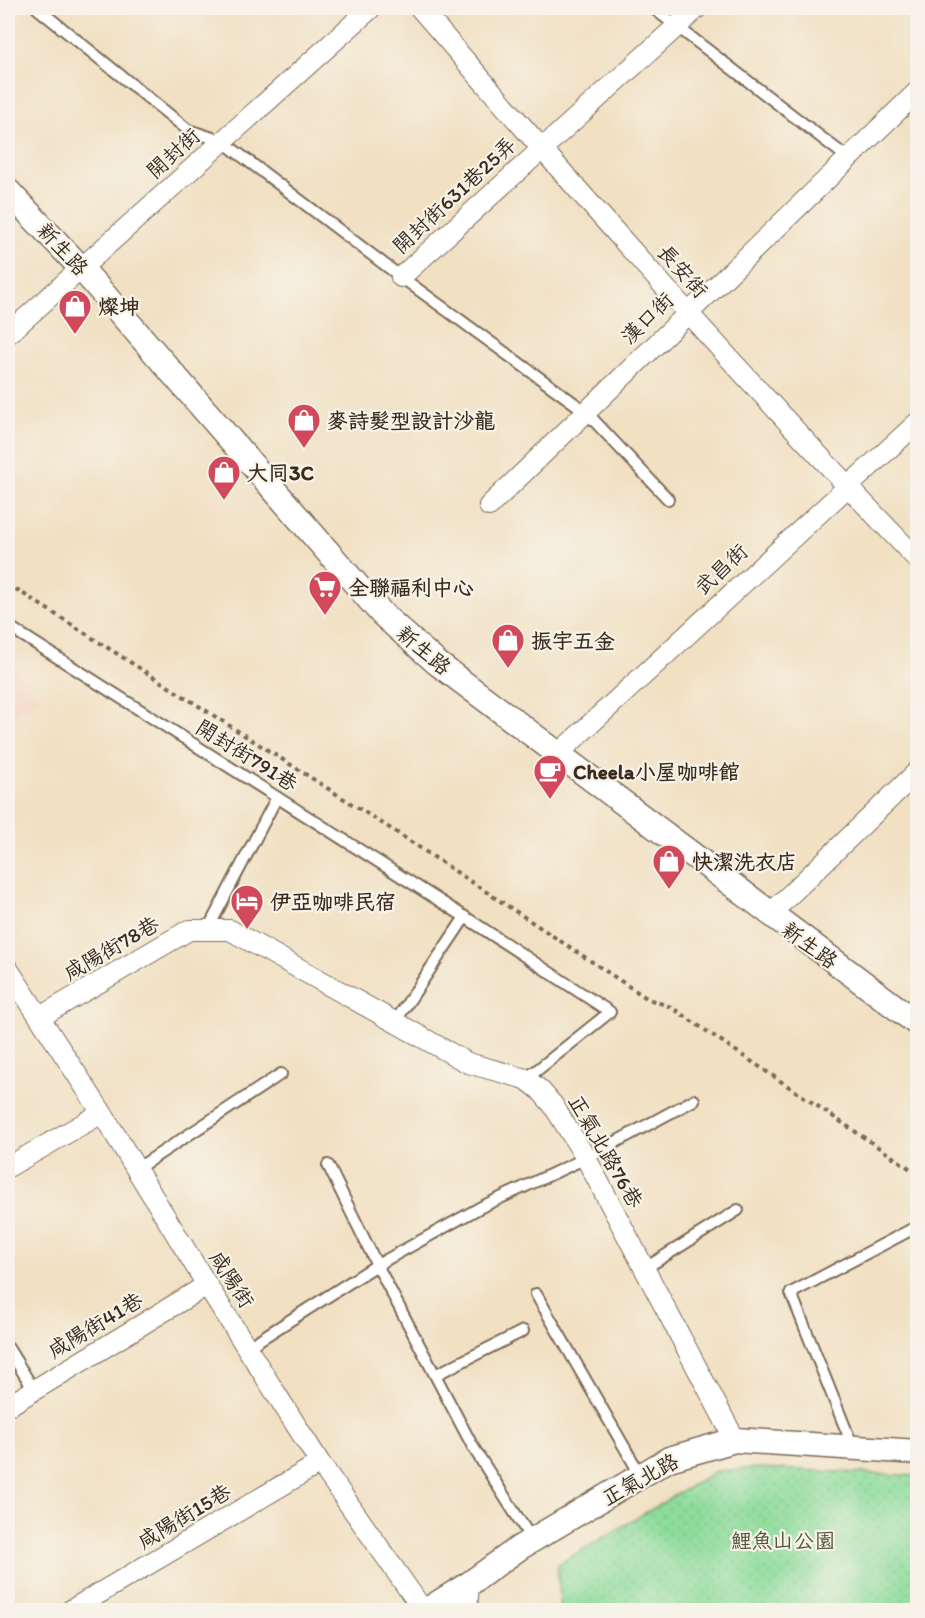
<svg xmlns="http://www.w3.org/2000/svg" width="925" height="1618" font-family="Itim,'LXGW WenKai TC',sans-serif">
  <style>
    .built { fill: #f5d3c1 }
    .grass { fill: url(#grass-dots); stroke: #64835c; stroke-width: 1.5 }
    .lines { fill: none; stroke-linecap: round; stroke-linejoin: round }
    .service-casing { stroke: #7b6a57; stroke-width: 14 }
    .minor-casing { stroke: #7b6a57; stroke-width: 22 }
    .tertiary-casing { stroke: #7b6a57; stroke-width: 27 }
    .path { stroke: #7b6a57; stroke-width: 4; stroke-dasharray: 4.5 4.5; stroke-linecap: butt }
    .service { stroke: #fff; stroke-width: 10 }
    .minor { stroke: #fff; stroke-width: 20 }
    .tertiary { stroke: #fff; stroke-width: 24 }
    .labels { text-anchor: middle; dominant-baseline: central; stroke-width: 4.5; stroke-linejoin: round; paint-order: stroke }
    .street-label { font-size: 21px; fill: #3b2a1e; stroke: #f7f3e8 }
    .poi-label { font-size: 21px; font-weight: bold; fill: #3b2a1e; stroke: #f7f3e8; text-anchor: start }
    .park-label { font-size: 21px; fill: #50563d; stroke: #f7f3e8 }
  </style>
  <defs>
    <pattern id="grass-dots" width="8" height="8" patternUnits="userSpaceOnUse" patternTransform="scale(1.5)"><rect width="8" height="8" fill="#8ddc9b"/><path d="M2 2h.1M6 6h.1" fill="none" stroke="#7bbd85" stroke-width="1.8" stroke-linecap="round"/></pattern>
  </defs>
  <rect width="100%" height="100%" fill="#f7f3e8"/>
  <filter id="ink" filterUnits="userSpaceOnUse"><feTurbulence type="fractalNoise" baseFrequency=".0167" numOctaves="2"/><feDisplacementMap in="SourceGraphic" scale="12" xChannelSelector="R" yChannelSelector="G"/><feConvolveMatrix kernelMatrix="1 2 1 2 8 2 1 2 1" color-interpolation-filters="sRGB"/></filter>
  <filter id="wash" filterUnits="userSpaceOnUse"><feTurbulence type="fractalNoise" baseFrequency=".008" numOctaves="4" result="noise"/><feDisplacementMap in="SourceGraphic" scale="24" xChannelSelector="R" yChannelSelector="G"/><feGaussianBlur stdDeviation="1.35" result="paint"/><feColorMatrix in="noise" values="0 0 0 0 0 0 0 0 0 0 0 0 0 0 0 0 0 1.4 0 .05"/><feComposite in="paint" operator="in"/></filter>
  <g filter="url(#wash)">
    <rect width="100%" height="100%" fill="#f1e0c2"/>
    <path class="built" d="M8 663 40 698 8 721Z"/>
    <path class="grass" d="M760 1468 917 1476V1610H561L557 1565 716 1471Z"/>
  </g>
  <g filter="url(#ink)">
    <g class="lines">
      <defs>
        <path id="service" d="M37 8 188 130 222 141 401 277 585 411 668 499
          M653 8 848 158
          M8 626 465 917 610 1012 526 1079
          M208 929 277 797
          M395 1022 465 917
          M328 1165 377 1265 473 1447 532 1540
          M135 1170 281 1074
          M644 1269 738 1210
          M536 1294 641 1476
          M248 1347 377 1265 481 1207 586 1158 694 1100
          M8 1348 34 1390
          M435 1375 523 1331
          M853 1447 791 1293 918 1226"/>
        <path id="minor" d="M420 8C581 196 746 381 918 560
          M401 277 697 8
          M8 334 371 8
          M489 506 918 91
          M559 753 918 422
          M769 915 918 771
          M8 969 102 1113 207 1285 320 1463 423 1610
          M40 1017 189 930H230L468 1063 526 1079 540 1090 553 1105 586 1158 735 1440
          M8 1167 102 1113
          M8 1406 207 1285
          M71 1610 320 1463
          M467 1610 469 1584"/>
        <path id="tertiary" d="M8 191 81 268 382 614 437 663 918 1024
          M427 1610 469 1584 519 1548 669 1459 735 1440 918 1452"/>
      </defs>
      <use href="#service" class="service-casing"/>
      <use href="#minor" class="minor-casing"/>
      <use href="#tertiary" class="tertiary-casing"/>
      <path class="path" d="M8 584 399 834 648 999 671 1007 918 1174"/>
      <use href="#service" class="service"/>
      <use href="#minor" class="minor"/>
      <use href="#tertiary" class="tertiary"/>
    </g>
  </g>
  <defs>
    <symbol id="shop-pin" viewBox="-11 -11 22 30"><path d="M0 17L-7.5 6A9.5 9.5 0 1 1 7.5 6Z" fill="#d1495b" stroke="#f7f3e8"/><path d="M-5-2.5h2.3a2.7 3.5 0 0 1 5.4 0H5L5.5 6h-11ZM-1.5-2.5h3a1.5 2.3 0 0 0-3 0Z" fill="#fff"/></symbol>
    <symbol id="supermarket-pin" viewBox="-11 -11 22 30"><path d="M0 17L-7.5 6A9.5 9.5 0 1 1 7.5 6Z" fill="#d1495b" stroke="#f7f3e8"/><path d="M-6-5.5h2.5l.6 2H6L4.5 2H-2.5L-4.4-4H-6ZM-1.5 3.2a1.3 1.3 0 1 0 .1 0ZM3 3.2a1.3 1.3 0 1 0 .1 0Z" fill="#fff"/></symbol>
    <symbol id="cafe-pin" viewBox="-11 -11 22 30"><path d="M0 17L-7.5 6A9.5 9.5 0 1 1 7.5 6Z" fill="#d1495b" stroke="#f7f3e8"/><path d="M-5.5-4.5H6V0H3Q3 3.5 0 3.5H-2.5Q-5.5 3.5-5.5 0ZM3-3.2v2h1.7v-2ZM-6 4.5H4V6H-6Z" fill="#fff"/></symbol>
    <symbol id="hotel-pin" viewBox="-11 -11 22 30"><path d="M0 17L-7.5 6A9.5 9.5 0 1 1 7.5 6Z" fill="#d1495b" stroke="#f7f3e8"/><path d="M-6-4.5h1.5V1H6V5H4.5V3h-9V5H-6ZM-4 0a1.8 1.8 0 1 1 3.6 0ZM.5 0V-2.5h3Q6-2.5 6 0Z" fill="#fff"/></symbol>
  </defs>
  <g fill-rule="evenodd">
    <use href="#shop-pin" x="56" y="287" width="38" height="52"/>
    <use href="#shop-pin" x="285" y="401" width="38" height="52"/>
    <use href="#shop-pin" x="205" y="453" width="38" height="52"/>
    <use href="#supermarket-pin" x="306" y="568" width="38" height="52"/>
    <use href="#shop-pin" x="489" y="621" width="38" height="52"/>
    <use href="#cafe-pin" x="531" y="752" width="38" height="52"/>
    <use href="#shop-pin" x="650" y="842" width="38" height="52"/>
    <use href="#hotel-pin" x="228" y="882" width="38" height="52"/>
  </g>
  <g class="labels">
    <g class="street-label">
      <text transform="translate(173 153) rotate(-42)">開封街</text>
      <text transform="translate(454 195) rotate(-43)">開封街631巷25弄</text>
      <text transform="translate(63 249) rotate(47)">新生路</text>
      <text transform="translate(683 271) rotate(48)">長安街</text>
      <text transform="translate(647 318) rotate(-44)">漢口街</text>
      <text transform="translate(721 569) rotate(-43)">武昌街</text>
      <text transform="translate(424 650) rotate(40)">新生路</text>
      <text transform="translate(247 755) rotate(32)">開封街791巷</text>
      <text transform="translate(810 945) rotate(36)">新生路</text>
      <text transform="translate(111 948) rotate(-30)">咸陽街78巷</text>
      <text transform="translate(606 1151) rotate(60)">正氣北路76巷</text>
      <text transform="translate(232 1279) rotate(57)">咸陽街</text>
      <text transform="translate(95 1325) rotate(-31)">咸陽街41巷</text>
      <text transform="translate(640 1479) rotate(-29)">正氣北路</text>
      <text transform="translate(184 1516) rotate(-31)">咸陽街15巷</text>
    </g>
    <g class="poi-label">
      <text x="98" y="306">燦坤</text>
      <text x="327" y="420">麥詩髮型設計沙龍</text>
      <text x="247" y="472">大同3C</text>
      <text x="348" y="587">全聯福利中心</text>
      <text x="531" y="640">振宇五金</text>
      <text x="573" y="771">Cheela小屋咖啡館</text>
      <text x="692" y="861">快潔洗衣店</text>
      <text x="270" y="901">伊亞咖啡民宿</text>
    </g>
    <g class="park-label">
      <text x="783" y="1540">鯉魚山公園</text>
    </g>
  </g>
  <rect width="925" height="1618" fill="none" stroke="#f7f3e8" stroke-width="30"/>
</svg>
